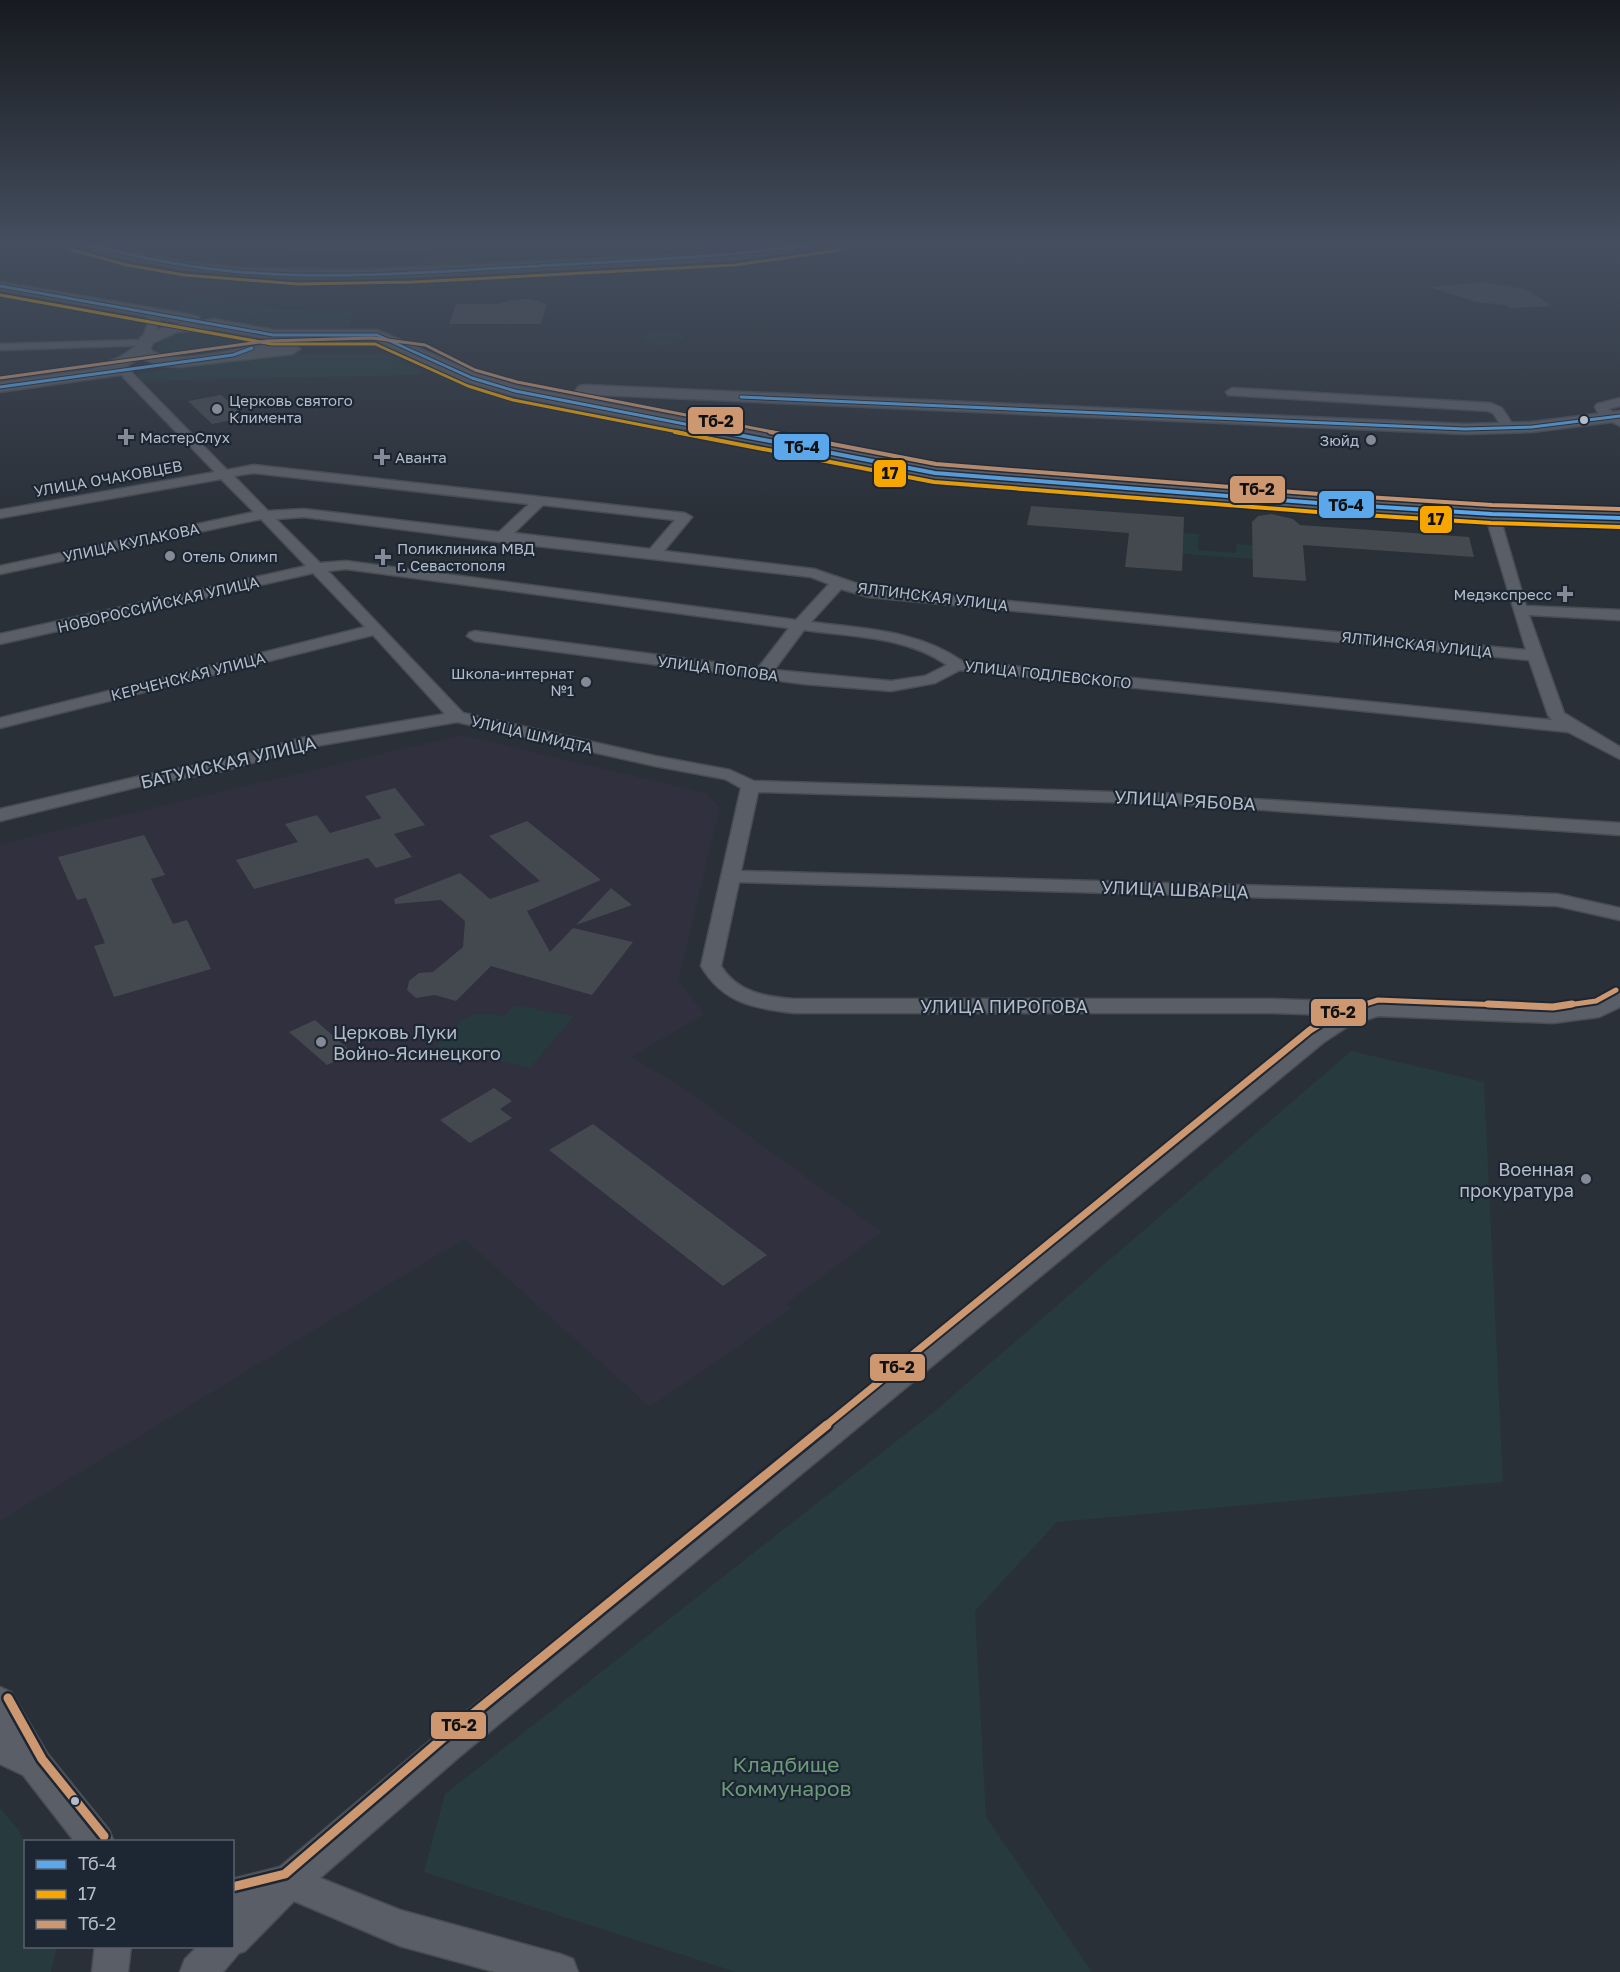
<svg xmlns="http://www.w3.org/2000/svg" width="1620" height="1972" font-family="'Golos Text',sans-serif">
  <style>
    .medical { fill: #31303e }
    .green { fill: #273a3e }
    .building { fill: #444950 }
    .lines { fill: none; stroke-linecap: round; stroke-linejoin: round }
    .street-casing { stroke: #484c53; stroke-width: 3 }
    .secondary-casing { stroke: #484c53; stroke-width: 3 }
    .street { fill: #5a5e66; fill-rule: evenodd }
    .secondary { fill: #595d64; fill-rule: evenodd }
    .bus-1-far1-casing { stroke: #1d2633; stroke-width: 5 }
    .bus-1-casing { stroke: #1d2633; stroke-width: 7 }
    .bus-2-far1-casing { stroke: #1d2633; stroke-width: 5 }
    .bus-2-casing { stroke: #1d2633; stroke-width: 7 }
    .bus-3-far4-casing { stroke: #1d2633; stroke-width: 5 }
    .bus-3-far3-casing { stroke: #1d2633; stroke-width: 7 }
    .bus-3-far2-casing { stroke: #1d2633; stroke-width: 9 }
    .bus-3-far1-casing { stroke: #1d2633; stroke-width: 11 }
    .bus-3-casing { stroke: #1d2633; stroke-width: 14 }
    .bus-1-far1 { stroke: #5aa8eb; stroke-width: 3 }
    .bus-1 { stroke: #5aa8eb; stroke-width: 4 }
    .bus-2-far1 { stroke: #f7a600; stroke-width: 3 }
    .bus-2 { stroke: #f7a600; stroke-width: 4 }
    .bus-3-far4 { stroke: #cd976f; stroke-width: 3 }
    .bus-3-far3 { stroke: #cd976f; stroke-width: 4 }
    .bus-3-far2 { stroke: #cd976f; stroke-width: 5 }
    .bus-3-far1 { stroke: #cd976f; stroke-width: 7 }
    .bus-3 { stroke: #cd976f; stroke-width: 9 }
    .poi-dot { fill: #848b96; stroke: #1d2633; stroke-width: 2 }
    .bus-dot { fill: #b4bcc9; stroke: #1d2633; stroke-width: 2 }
    .labels { text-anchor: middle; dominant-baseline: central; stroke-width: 4.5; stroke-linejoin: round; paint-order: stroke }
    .far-poi-label { font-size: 15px; fill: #b4bcc9; stroke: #1d2633; text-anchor: start }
    .far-street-label { font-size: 15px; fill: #b4bcc9; stroke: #1d2633 }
    .street-label { font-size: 18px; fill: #b4bcc9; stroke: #1d2633 }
    .poi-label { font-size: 18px; fill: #b4bcc9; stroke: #1d2633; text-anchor: start }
    .near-park-label { font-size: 21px; fill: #6b9a76; stroke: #1d2633 }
    .line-badge { stroke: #1d2633; stroke-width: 2 }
    .pale-badge-label { font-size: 16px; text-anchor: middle; font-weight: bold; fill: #111 }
  </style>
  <rect width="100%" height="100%" fill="#2a3038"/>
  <path class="medical" d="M461 735 706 793 720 808 678 981 705 1014 631 1057 675 1082 882 1232 786 1304 790 1308 727 1355 650 1407 464 1239 0 1521V844Z"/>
  <path class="green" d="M535 254V260L429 264 430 258Z
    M197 295 277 309 352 312 349 330 261 328 164 309Z
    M191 329H213L244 335 246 339C238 355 166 363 157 348L168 335Z
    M661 331 682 333 685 338C673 346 653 347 642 339L647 333Z
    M386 353 421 371 416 375 144 381 138 379 140 373 280 355Z
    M1183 533 1199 534 1198 550 1236 553 1237 544 1253 545V559L1182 554Z
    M520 1006 574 1016 530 1068 435 1046C463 1021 464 1008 504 1016L512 1007Z
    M1351 1051 1484 1082 1503 1482 1057 1522 975 1611 986 1817 1092 1972H736L424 1872 445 1794 935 1411Z
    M0 1808 19 1830 25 1845 26 1946 57 1947 51 1972H0Z"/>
  <path class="building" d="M1484 282 1526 289 1552 306 1511 308 1505 305 1476 302 1430 287Z
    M531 299 547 304 541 324H449L456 304H497L512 300Z
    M221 395 246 417 212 424 188 401Z
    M1031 506 1184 517 1182 571 1125 567 1129 533 1027 525Z
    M1271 514 1293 519 1300 525 1469 537 1474 557 1303 545 1306 581 1253 577 1252 522 1258 516Z
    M395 788 425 825 394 834 412 857 376 868 368 858 254 889 236 860 298 842 285 824 317 815 330 833 382 818 383 820 365 796Z
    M527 821 601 880 527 911 550 952 573 928 633 942 592 995 491 966 456 1001 435 995 416 998 407 990 409 981 419 973 433 972 463 947 465 921 441 900 395 904 394 899 460 873 490 899 540 881 489 836Z
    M144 835 165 875 151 879 173 924 187 920 211 969 114 997 94 946 105 943 86 898 77 900 58 857Z
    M611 888 632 905 576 925Z
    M315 1020 353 1053 327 1065 289 1032Z
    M494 1088 512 1101 500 1109 512 1118 470 1143 440 1120Z
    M593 1124 767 1255 723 1286 549 1150Z"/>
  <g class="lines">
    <defs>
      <path id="street" d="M149 310 153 311 160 320 149 345 0 350V344L142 340 149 320 144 313Z
        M125 366 129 368 133 374 227 470 253 465 685 513 692 517 664 551 814 569 870 588 1526 650 1485 514 1492 510 1499 514 1526 606 1620 610V620L1529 615 1564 713 1620 747V759L1568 732 960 670 935 683 891 691 804 684 475 641 467 636 469 633 475 631 758 668 789 628 346 569 328 571 463 713 655 756 730 770 754 781 1178 794 1620 823V835L1178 804 758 792 741 871 1557 894 1620 908V920L1557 906 739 882 721 966C737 992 765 997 794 999H1272L1553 1009 1594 1004 1620 992V1007L1599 1017 1553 1023 1378 1016 1350 1025 1324 1042 459 1757 320 1878 400 1910 560 1954 573 1959 578 1972H495L400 1946 294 1901 245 1951 239 1953 223 1972H180L185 1959 198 1946H232V1879L280 1867 437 1735 1308 1032 1336 1015 1272 1013H794C753 1008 723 1003 701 966L741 788 725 779 655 766 457 722 304 748 223 771 145 785 0 821V809L145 775 221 761 302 738 445 714 373 635 0 728V718L365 627 313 573 0 644V634L306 566 261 519 0 574V566L254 512 221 479 0 518V510L215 472 124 378 119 370ZM253 473 529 504 499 532 304 509 268 511 234 476ZM543 505 675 520 650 549 514 533ZM304 517 501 542 811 577 829 584 796 620 346 561 320 563 276 519ZM841 589 869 597 1529 660 1548 715 1552 720 962 661C917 630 864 629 811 622ZM804 630C852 637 906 636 947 665L925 676 891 681 774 670Z
        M1232 388 1491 403 1502 408 1515 428 1513 431H1505L1493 413 1488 411 1228 395 1226 392Z
        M1620 398V406L1608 409 1620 417V426L1600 416 1595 407 1597 404Z
        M0 1687 11 1692 47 1753 109 1830 114 1842H75L23 1775 0 1764Z
        M95 1946H131L128 1972H92Z"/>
      <path id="secondary" d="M67 241H88L130 252 185 262 242 268 356 270 735 252 817 241H845L838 245 735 260 413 277 298 279 185 270 129 260 69 244Z
        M248 241H495L488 245 336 251 255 245Z
        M0 282 193 315 199 317 200 321 214 319 273 330H377L478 374 518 386 935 467 1318 497 1492 508 1620 512V524L1492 520 1318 509 935 479 515 396 466 382 374 340H273L214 329 177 332 153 343 150 349C179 375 283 328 300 349L292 354 180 367 163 366 140 358 125 367 127 370 125 374 119 375 0 392V382L93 369 120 357 135 347 141 337 152 331 181 323 0 290Z
        M585 385 1465 424 1532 422 1620 411V421L1532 432 1465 434 579 394 576 390 579 386Z"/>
    </defs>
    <use href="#street" class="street-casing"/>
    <use href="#secondary" class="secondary-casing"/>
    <use href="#street" class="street"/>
    <use href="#secondary" class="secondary"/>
    <defs>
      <path id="bus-1-far1" d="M74 241C126 255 177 266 230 271 333 281 436 271 539 266 639 260 739 257 838 241
        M0 286 273 335H377L472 378 515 391 731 433
        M0 387 233 355 252 348
        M741 397 1465 429 1532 427 1620 416"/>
      <path id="bus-1" d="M723 432 935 473 1318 503 1492 514 1620 518"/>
      <path id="bus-2-far1" d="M72 250 127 265 184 275 298 284 413 282 735 265 840 250
        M0 295 272 344H375L468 386 513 400 683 433"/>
      <path id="bus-2" d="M675 432 934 482 1317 512 1491 523 1620 527"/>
      <path id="bus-3-far4" d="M0 378 267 341 372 338 425 345 475 370 517 382 778 433"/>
      <path id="bus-3-far3" d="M770 432 936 464 1319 494 1492 505 1620 509"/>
      <path id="bus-3-far2" d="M1359 1006 1378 1000 1525 1006
        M1561 1006 1596 1001 1616 990"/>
      <path id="bus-3-far1" d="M1488 1004 1553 1007 1572 1004
        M825 1426 1310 1030 1339 1012 1364 1004"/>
      <path id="bus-3" d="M8 1698 42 1759 104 1836
        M232 1887 285 1874 442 1739 827 1425"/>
    </defs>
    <use href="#bus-1-far1" class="bus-1-far1-casing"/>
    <use href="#bus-1" class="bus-1-casing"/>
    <use href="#bus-2-far1" class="bus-2-far1-casing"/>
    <use href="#bus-2" class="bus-2-casing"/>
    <use href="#bus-3-far4" class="bus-3-far4-casing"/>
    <use href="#bus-3-far3" class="bus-3-far3-casing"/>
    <use href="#bus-3-far2" class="bus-3-far2-casing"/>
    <use href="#bus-3-far1" class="bus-3-far1-casing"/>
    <use href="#bus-3" class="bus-3-casing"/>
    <use href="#bus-1-far1" class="bus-1-far1"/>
    <use href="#bus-1" class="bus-1"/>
    <use href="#bus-2-far1" class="bus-2-far1"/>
    <use href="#bus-2" class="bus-2"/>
    <use href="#bus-3-far4" class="bus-3-far4"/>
    <use href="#bus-3-far3" class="bus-3-far3"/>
    <use href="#bus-3-far2" class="bus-3-far2"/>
    <use href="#bus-3-far1" class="bus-3-far1"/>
    <use href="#bus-3" class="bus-3"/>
  </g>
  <linearGradient id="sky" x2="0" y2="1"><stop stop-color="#171a1f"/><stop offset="0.47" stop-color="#444e5e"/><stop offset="1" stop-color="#444e5e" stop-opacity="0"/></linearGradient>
  <rect width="1620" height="517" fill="url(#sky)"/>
  <g class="poi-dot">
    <circle cx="217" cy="409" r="6"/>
    <path d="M123 428h6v6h6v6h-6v6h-6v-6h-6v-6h6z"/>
    <circle cx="1371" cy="440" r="6"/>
    <path d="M379 448h6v6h6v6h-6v6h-6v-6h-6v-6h6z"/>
    <circle cx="170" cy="556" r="6"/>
    <path d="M380 548h6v6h6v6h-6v6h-6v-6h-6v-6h6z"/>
    <path d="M1562 585h6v6h6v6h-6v6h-6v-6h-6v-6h6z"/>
    <circle cx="586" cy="682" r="6"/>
    <circle cx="321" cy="1042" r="6"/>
    <circle cx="1586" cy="1179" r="6"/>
  </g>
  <g class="bus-dot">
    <circle cx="1584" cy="420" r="5"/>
    <circle cx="75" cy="1801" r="5"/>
  </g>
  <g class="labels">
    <g class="far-poi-label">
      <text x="229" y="400">Церковь святого<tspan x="229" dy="17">Климента</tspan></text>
      <text x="140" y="437">МастерСлух</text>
      <text x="1359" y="440" text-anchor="end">Зюйд</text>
      <text x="395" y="457">Аванта</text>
      <text x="397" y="548">Поликлиника МВД<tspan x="397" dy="17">г. Севастополя</tspan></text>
      <text x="182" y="556">Отель Олимп</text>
      <text x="1552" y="594" text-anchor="end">Медэкспресс</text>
      <text x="574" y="673" text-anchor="end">Школа-интернат<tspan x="574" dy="17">№1</tspan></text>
    </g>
    <g class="far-street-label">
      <text transform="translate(108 478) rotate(-10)">УЛИЦА ОЧАКОВЦЕВ</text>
      <text transform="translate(131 542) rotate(-12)">УЛИЦА КУЛАКОВА</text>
      <text transform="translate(933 596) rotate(7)">ЯЛТИНСКАЯ УЛИЦА</text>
      <text transform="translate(158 604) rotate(-13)">НОВОРОССИЙСКАЯ УЛИЦА</text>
      <text transform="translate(1417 644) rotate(6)">ЯЛТИНСКАЯ УЛИЦА</text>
      <text transform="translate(718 668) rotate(7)">УЛИЦА ПОПОВА</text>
      <text transform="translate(1048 674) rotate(6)">УЛИЦА ГОДЛЕВСКОГО</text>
      <text transform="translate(188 676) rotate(-14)">КЕРЧЕНСКАЯ УЛИЦА</text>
      <text transform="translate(532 734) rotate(13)">УЛИЦА ШМИДТА</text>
    </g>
    <g class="street-label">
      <text transform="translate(228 762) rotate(-13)">БАТУМСКАЯ УЛИЦА</text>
      <text transform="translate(1185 800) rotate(3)">УЛИЦА РЯБОВА</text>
      <text transform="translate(1175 889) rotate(2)">УЛИЦА ШВАРЦА</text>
      <text x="1004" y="1006">УЛИЦА ПИРОГОВА</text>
    </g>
    <g class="poi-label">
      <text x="333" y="1032">Церковь Луки<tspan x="333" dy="21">Войно-Ясинецкого</tspan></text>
      <text x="1574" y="1169" text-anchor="end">Военная<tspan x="1574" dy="21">прокуратура</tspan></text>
    </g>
    <g class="near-park-label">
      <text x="786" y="1764">Кладбище<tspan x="786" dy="24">Коммунаров</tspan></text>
    </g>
  </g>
  <g class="line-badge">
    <rect x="687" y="406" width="57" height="29" rx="6" fill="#cd976f"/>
    <rect x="773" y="433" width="57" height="28" rx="6" fill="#5aa8eb"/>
    <rect x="873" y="459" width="34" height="29" rx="6" fill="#f7a600"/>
    <rect x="1229" y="475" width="57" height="29" rx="6" fill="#cd976f"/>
    <rect x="1318" y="490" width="57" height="29" rx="6" fill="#5aa8eb"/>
    <rect x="1419" y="505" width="34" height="29" rx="6" fill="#f7a600"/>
    <rect x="1310" y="998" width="57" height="29" rx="6" fill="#cd976f"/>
    <rect x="869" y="1353" width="57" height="29" rx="6" fill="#cd976f"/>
    <rect x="430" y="1711" width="57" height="29" rx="6" fill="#cd976f"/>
  </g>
  <g class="pale-badge-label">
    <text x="716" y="427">Тб-2</text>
    <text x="802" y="453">Тб-4</text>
    <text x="890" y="479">17</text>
    <text x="1257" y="495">Тб-2</text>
    <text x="1346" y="511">Тб-4</text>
    <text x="1436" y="525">17</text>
    <text x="1338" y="1018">Тб-2</text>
    <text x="897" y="1373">Тб-2</text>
    <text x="459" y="1731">Тб-2</text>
  </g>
  <rect x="24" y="1840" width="210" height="108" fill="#1d2633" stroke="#59626f" stroke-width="1.5"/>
  <rect x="36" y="1860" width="30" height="9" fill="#5aa8eb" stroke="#59626f" stroke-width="1.5"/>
  <text x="78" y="1870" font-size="18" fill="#b4bcc9">Тб-4</text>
  <rect x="36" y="1890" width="30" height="9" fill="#f7a600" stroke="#59626f" stroke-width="1.5"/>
  <text x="78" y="1900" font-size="18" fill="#b4bcc9">17</text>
  <rect x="36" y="1920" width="30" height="9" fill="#cd976f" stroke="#59626f" stroke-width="1.5"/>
  <text x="78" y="1930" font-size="18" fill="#b4bcc9">Тб-2</text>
</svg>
